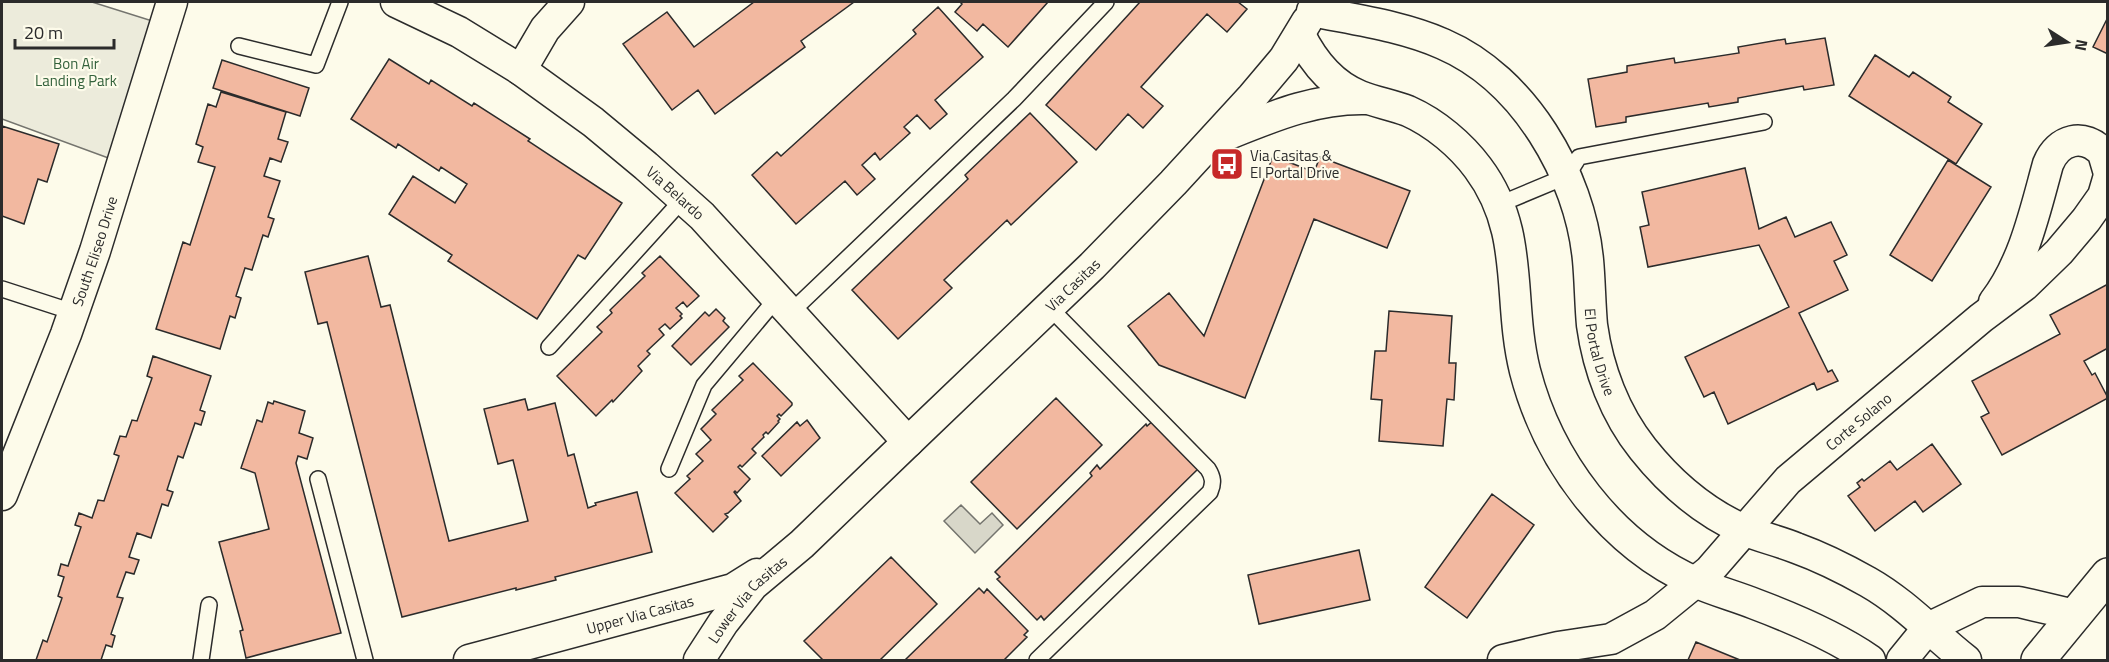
<svg xmlns="http://www.w3.org/2000/svg" width="2109" height="662" font-family="'Titillium Web',sans-serif">
  <style>
    .green { fill: #ecebdb; stroke: #74746e; stroke-width: 1.5 }
    .water { fill: #d8d7c9; stroke: #74746e; stroke-width: 1.5 }
    .building { fill: #f2b8a0; stroke: #2b2b2b; stroke-width: 1.5 }
    .lines { fill: none; stroke-linecap: round; stroke-linejoin: round }
    .lane-casing { stroke: #2b2b2b; stroke-width: 18 }
    .street-casing { stroke: #2b2b2b; stroke-width: 33 }
    .primary-casing { stroke: #2b2b2b; stroke-width: 36 }
    .lane { stroke: #fdfbea; stroke-width: 15 }
    .street { stroke: #fdfbea; stroke-width: 30 }
    .primary { stroke: #fdfbea; stroke-width: 33 }
    .labels { text-anchor: middle; dominant-baseline: central; stroke-width: 4.5; stroke-linejoin: round; paint-order: stroke }
    .park-label { font-size: 15px; fill: #34623c; stroke: #fdfbea }
    .poi-label { font-size: 15px; fill: #2b2b2b; stroke: #fdfbea; text-anchor: start }
    .street-label { font-size: 15px; fill: #2b2b2b; stroke: #fdfbea }
  </style>
  <rect width="100%" height="100%" fill="#fdfbea"/>
  <path class="green" d="M2 2H92L165 25 122 163 2 119Z"/>
  <path class="water" d="M961 505 980 524 992 513 1003 525 975 553 944 521Z"/>
  <path class="building" d="M754 2H854L801 41 805 47 715 114 698 90 672 110 623 44 667 12 694 47Z
    M960 2H1048L1008 47 983 24 977 31 955 12 962 4Z
    M1140 2H1238L1247 9 1227 32 1207 14 1141 87 1163 106 1143 128 1128 114 1096 150 1046 105Z
    M938 7 983 57 935 100 947 114 930 129 917 115 904 127 910 133 880 160 875 153 862 165 875 179 857 195 845 181 796 224 752 175 777 152 781 156 916 34 913 30Z
    M2108 17V54L2093 47Z
    M1825 38 1834 85 1804 90 1803 86 1738 98V102L1709 107 1708 103 1626 117V122L1596 127 1588 79 1627 72V66L1674 58 1675 63 1739 53 1738 47 1785 39 1786 44Z
    M1875 55 1909 77 1913 72 1951 97 1948 102 1982 124 1956 164 1849 96Z
    M389 59 429 84 431 80 472 106 474 103 530 139 528 141 622 203 585 259 578 255 537 319 448 261 452 255 389 214 413 176 455 203 467 184 441 167 439 171 398 144 396 148 351 119Z
    M222 60 309 88 300 116 213 88Z
    M221 92 286 112 278 139 288 142 281 162 270 158 264 176 280 181 268 217 274 219 268 237 263 235 252 270 245 268 236 296 241 298 235 318 230 316 220 349 156 329 183 242 190 245 215 167 198 162 203 147 196 144 208 104 216 107Z
    M1030 113 1077 162 1011 225 1007 220 944 280 952 288 898 339 852 290 968 179 965 175Z
    M2 126 59 144 47 182 38 179 24 224 2 216Z
    M1273 156 1314 172 1320 157 1410 191 1387 248 1314 219 1245 398 1159 365 1128 326 1169 293 1204 336Z
    M1948 160 1991 187 1932 281 1890 255Z
    M1745 168 1759 229 1786 217 1795 237 1831 222 1847 255 1834 261 1848 290 1799 313 1828 372 1832 370 1838 381 1817 390 1814 383 1728 424 1714 392 1704 397 1685 357 1789 307 1759 245 1648 267 1640 227 1649 225 1642 192Z
    M368 256 381 307 390 305 449 541 528 521 513 460 498 464 484 409 525 399 528 410 555 403 568 456 574 454 588 508 596 505 595 503 637 492 652 552 555 577 556 580 516 590V588L402 617 327 322 318 324 305 272Z
    M660 256 699 296 687 307 683 302 676 308 682 314 680 316 682 318 670 329 665 324 659 329 664 335 647 351 650 354 638 366 642 371 613 402 612 400 596 416 557 376 602 332 597 327 612 313 610 310 645 276 642 273Z
    M2108 284V348L2084 361 2092 375 2095 373 2108 398 2002 455 1981 417 1989 413 1972 381 2060 334 2050 315Z
    M716 309 725 318 723 321 729 327 691 365 672 346 705 312 709 316Z
    M1389 311 1452 316 1449 363H1456L1454 400 1447 399 1443 446 1379 441 1382 400 1371 399 1375 351H1386Z
    M153 356 211 376 200 410 205 412 201 425 195 423 183 458 178 456 167 490 173 492 168 506 162 504 151 538 137 533 129 557 139 560 134 574 126 572 117 597 123 598 111 634 115 636 112 647 106 645 101 660H36L43 640 47 642 62 598 58 596 64 577 58 575 61 564 68 566 81 527 75 525 79 513 92 518 98 500 104 501 119 456 114 454 120 436 126 437 132 420 137 421 152 378 147 376Z
    M753 363 792 403V405L781 416 779 414 777 416 780 419 778 421 779 422 768 434 766 432 763 435 764 437 752 449 756 453 742 467 740 465 738 467 750 479 737 493 735 491 734 492 741 501 728 513 725 514 728 517 713 532 675 493 690 479 687 476 703 461 696 454 711 440 701 429 716 414 712 410 743 380 739 376Z
    M1056 398 1102 445 1017 529 971 482Z
    M274 401 305 411 299 433 313 438 307 459 298 456 296 463 341 633 246 658 240 631 243 630 219 542 269 529 255 473 241 468 257 420 262 422 268 402 273 404Z
    M807 420 820 438 781 476 762 456 797 422 800 426Z
    M1154 420 1200 467 1044 620 1041 616 1037 620 997 579 1000 577 995 572 1092 476 1090 473 1097 465 1100 469 1146 424 1147 426Z
    M1932 444 1961 484 1923 512 1915 501 1875 531 1848 496 1860 487 1857 483 1862 479 1864 481 1890 461 1897 470Z
    M1492 494 1534 525 1467 618 1425 587Z
    M1359 550 1370 600 1259 624 1248 575Z
    M891 557 937 604 880 660H823L804 641Z
    M979 588 984 593 987 589 1028 631 1024 635 1027 637 1004 660H905Z
    M1696 642 1740 660H1688Z"/>
  <g class="lines">
    <defs>
      <path id="lane" d="M239 46 316 65 340 2
        M1500 204 1567 176 1579 157 1764 122
        M2 289 73 312
        M790 313 1014 99 1106 2
        M549 347 683 199
        M669 469 704 385 777 298
        M318 479 365 660
        M201 660 209 605
        M1037 660 1210 492C1214 483 1213 477 1208 469L1049 307"/>
      <g id="street">
        <path id="s1" d="M396 2 459 32 521 70 593 122 646 166 702 216 908 442"/>
        <path id="s2" d="M1312 11C1356 20 1402 26 1443 44 1524 79 1580 175 1588 260 1590 281 1590 303 1592 325 1598 369 1615 414 1643 449 1670 483 1704 512 1744 530 1760 537 1779 541 1796 548 1821 557 1845 569 1868 582 1905 603 1933 634 1966 660"/>
        <path d="M1300 35C1313 61 1332 85 1360 96 1375 102 1392 105 1408 111 1435 123 1461 145 1478 168 1526 232 1507 299 1525 371 1548 460 1610 544 1695 582 1715 591 1735 596 1755 604 1795 619 1835 636 1870 660"/>
        <path d="M521 70 545 29 569 2"/>
        <path d="M1221 137C1269 118 1313 98 1365 99"/>
        <path d="M1994 302C2024 263 2035 211 2048 164 2058 139 2084 132 2103 153L2108 170"/>
        <path id="s3" d="M2 495 66 334 95 251 172 2"/>
        <path id="s4" d="M469 660 733 589 757 574"/>
        <path id="s5" d="M699 660 723 623 753 585 802 544 908 442 1092 266 1173 183 1252 97 1284 59 1307 21"/>
        <path id="s6" d="M1503 660 1558 647 1611 639 1655 615 1709 571 1788 480 1981 318 2025 285 2059 252 2086 220 2103 196 2108 179"/>
        <path d="M1902 660 1928 628 1982 602H2019L2075 615"/>
      </g>
      <path id="primary" d="M2038 660 2108 575"/>
    </defs>
    <use href="#lane" class="lane-casing"/>
    <use href="#street" class="street-casing"/>
    <use href="#primary" class="primary-casing"/>
    <use href="#lane" class="lane"/>
    <use href="#street" class="street"/>
    <use href="#primary" class="primary"/>
  </g>
  <defs>
    <symbol id="bus-square" viewBox="-11 -11 22 22"><rect x="-9" y="-9" width="18" height="18" rx="4" fill="#c62828" stroke="#fdfbea"/><path d="M-5-6H5V4H4V6H2V4H-2V6H-4V4H-5ZM-3.5-4V0h7V-4ZM-3.5 1.2v1.5H-2V1.2ZM2 1.2v1.5H3.5V1.2Z" fill="#fff"/></symbol>
  </defs>
  <g fill-rule="evenodd">
    <use href="#bus-square" x="1208" y="145" width="38" height="38"/>
  </g>
  <g class="labels">
    <g class="park-label">
      <text x="76" y="63">Bon Air<tspan x="76" dy="17">Landing Park</tspan></text>
    </g>
    <g class="poi-label">
      <text x="1250" y="155">Via Casitas &amp;<tspan x="1250" dy="17">El Portal Drive</tspan></text>
    </g>
    <g class="street-label">
      <text stroke="none"><textPath href="#s1" startOffset="340">Via Belardo</textPath></text>
      <text stroke="none"><textPath href="#s3" startOffset="261">South Eliseo Drive</textPath></text>
      <text stroke="none"><textPath href="#s5" startOffset="531">Via Casitas</textPath></text>
      <text stroke="none"><textPath href="#s2" startOffset="500">El Portal Drive</textPath></text>
      <text stroke="none"><textPath href="#s6" startOffset="442">Corte Solano</textPath></text>
      <text stroke="none"><textPath href="#s5" startOffset="78">Lower Via Casitas</textPath></text>
      <text stroke="none"><textPath href="#s4" startOffset="177">Upper Via Casitas</textPath></text>
    </g>
  </g>
  <rect width="2109" height="662" fill="none" stroke="#2b2b2b" stroke-width="6"/>
  <g transform="translate(2067 42) rotate(102)" stroke="#fdfbea" stroke-width="4.5" paint-order="stroke">
  <path d="M0-4.5L10 22L0 15L-10 22Z" fill="#2b2b2b"/>
  <text y="-9" font-size="16" font-weight="bold" text-anchor="middle" fill="#2b2b2b">N</text>
  </g>
  <path d="M15 39v9h99v-9" fill="none" stroke="#2b2b2b" stroke-width="3"/>
  <text x="24" y="39" font-size="18" fill="#2b2b2b" stroke="#fdfbea" stroke-width="4.5" paint-order="stroke">20 m</text>
</svg>
